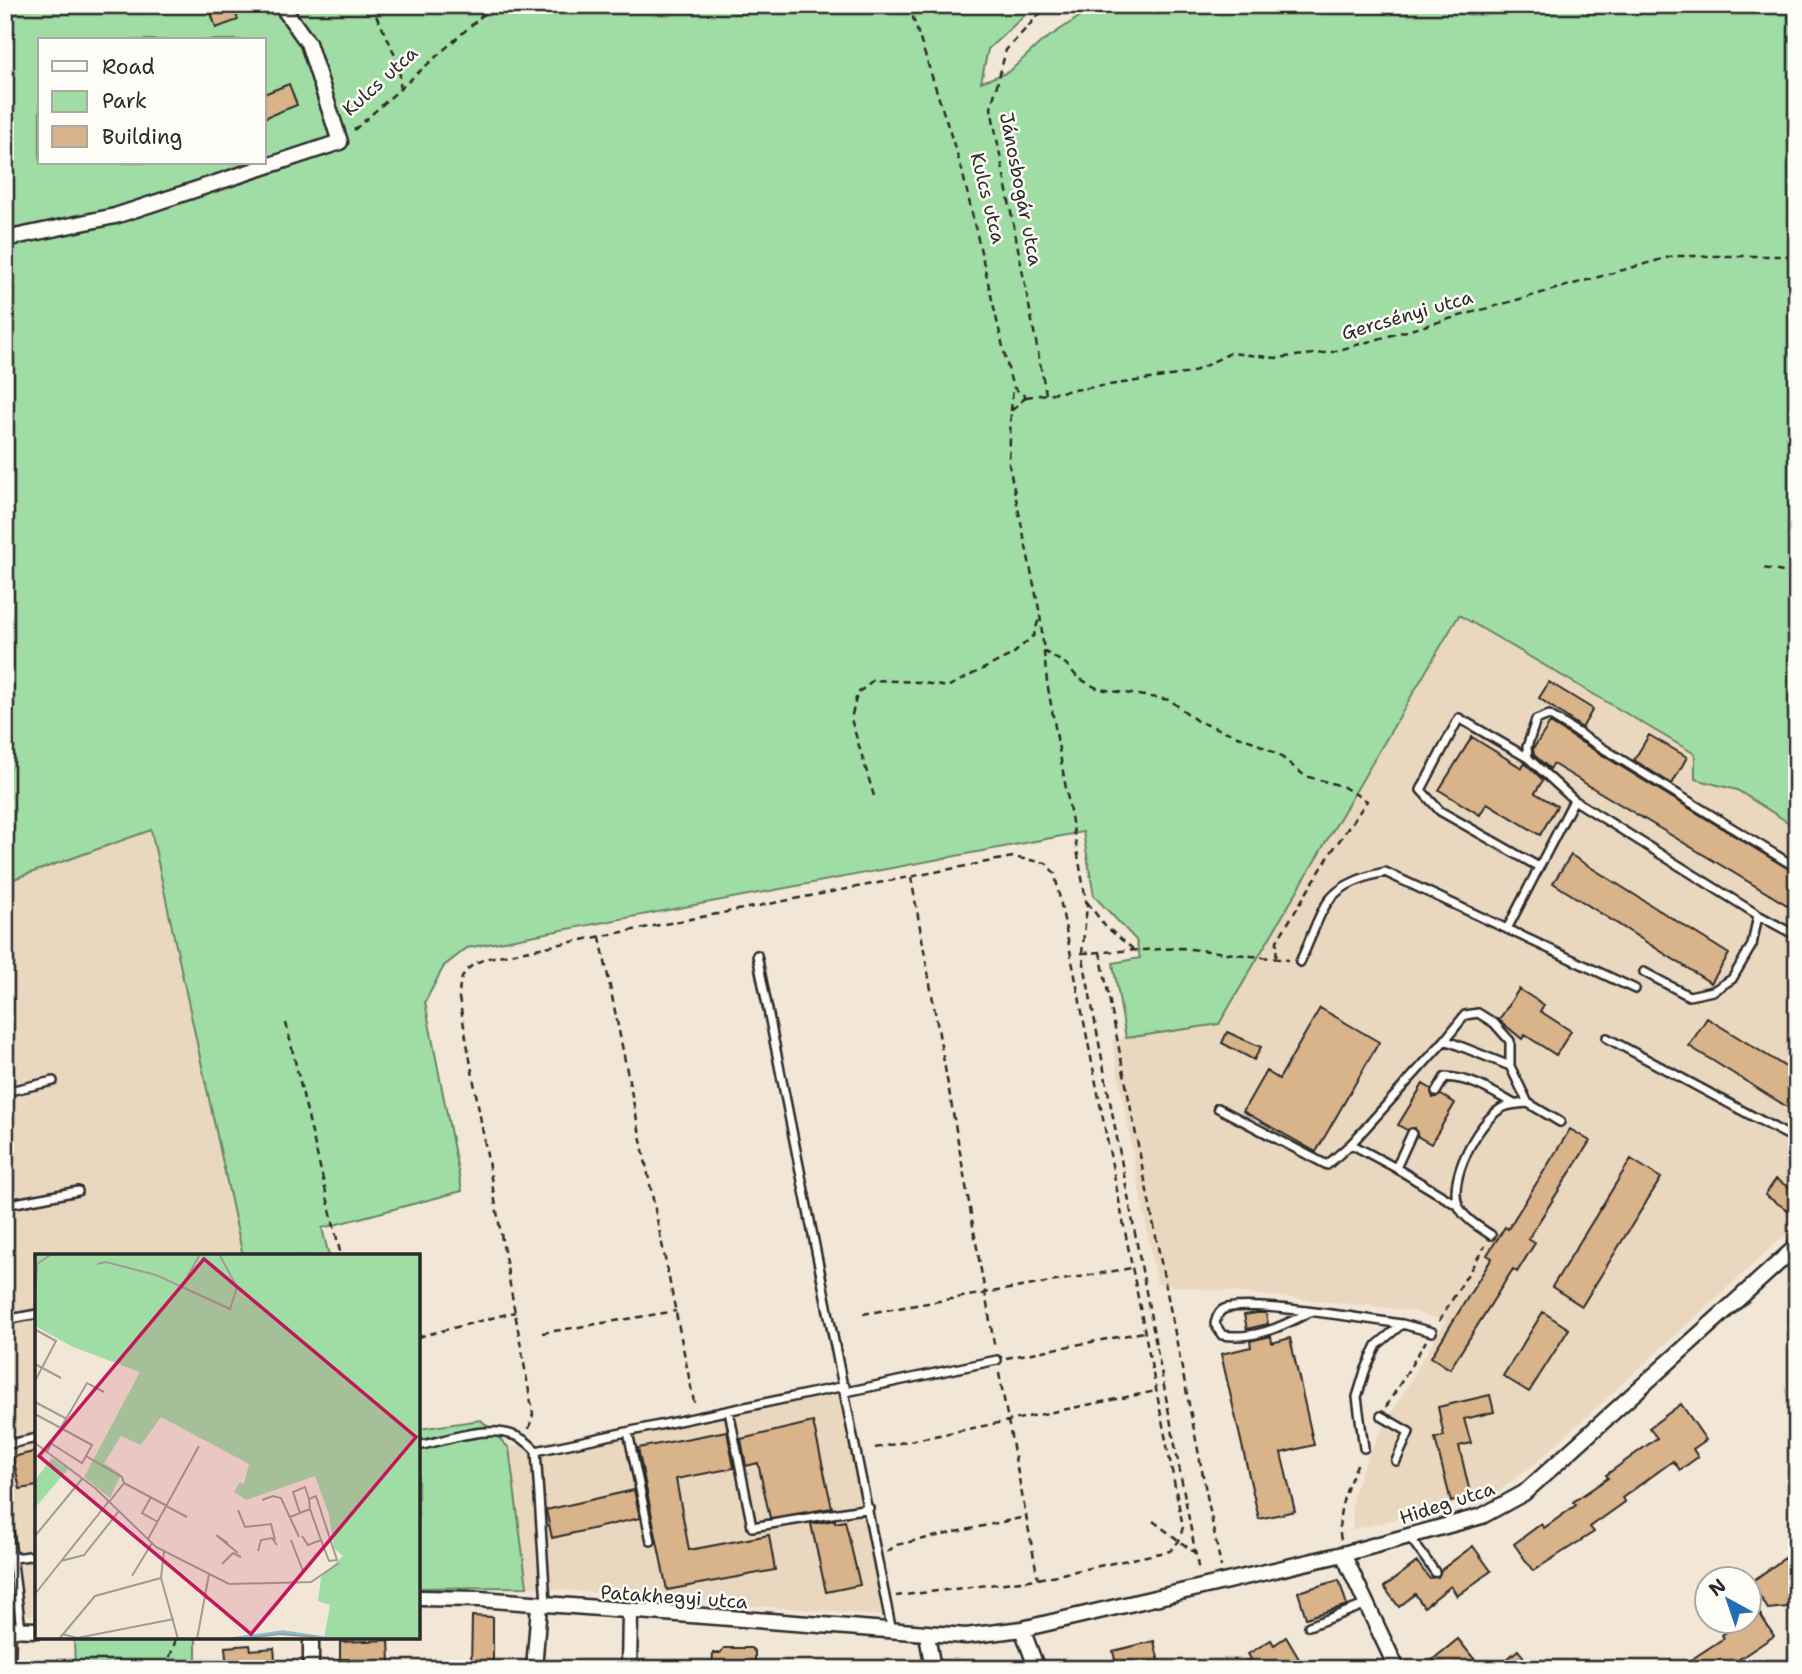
<svg xmlns="http://www.w3.org/2000/svg" width="1802" height="1674" font-family="'Shantell Sans',sans-serif">
  <style>
    .built { fill: #ead7bf }
    .green { fill: #a0dda4; stroke: #668468; stroke-width: 2; fill-rule: evenodd }
    .building { fill: #d9b38a; stroke: #2b2b2b; stroke-width: 2 }
    .lines { fill: none; stroke-linecap: round; stroke-linejoin: round }
    .service-casing { stroke: #2b2b2b; stroke-width: 12 }
    .minor-casing { stroke: #2b2b2b; stroke-width: 19 }
    .path { stroke: #2b2b2b; stroke-width: 2.5; stroke-dasharray: 7 5; stroke-linecap: butt }
    .service { stroke: #fdfcf7; stroke-width: 7 }
    .minor { stroke: #fdfcf7; stroke-width: 14 }
    .labels { text-anchor: middle; dominant-baseline: central; stroke-width: 5; stroke-linejoin: round; paint-order: stroke }
    .street-label { font-size: 19px; fill: #2b2b2b; stroke: #fdfcf7 }
    .inset-river { fill: none; stroke: #7dc3dd; stroke-width: 3.5 }
    .inset-road { fill: none; stroke: #a29b92; stroke-width: 2 }
    .view { fill: #c2185b; fill-opacity: 0.15; stroke: #c2185b; stroke-width: 3.5 }
    .inset-edge { fill: none; stroke: #2b2b2b; stroke-width: 3.5 }
  </style>
  <rect width="100%" height="100%" fill="#f2e6d6"/>
  <filter id="ink" filterUnits="userSpaceOnUse"><feTurbulence type="fractalNoise" baseFrequency=".0143" numOctaves="2"/><feDisplacementMap in="SourceGraphic" scale="14" xChannelSelector="R" yChannelSelector="G"/><feConvolveMatrix kernelMatrix="1 2 1 2 8 2 1 2 1" color-interpolation-filters="sRGB"/></filter>
  <g filter="url(#ink)">
    <path class="built" d="M1459 615 1797 814V1224L1539 1460 1495 1494 1352 1530 1353 1494 1370 1451 1445 1321 1408 1310 1157 1284 1112 1040 1219 1024Z
      M151 829 243 1256H37V1615H5V882Z
      M839 1388 882 1616 527 1587 509 1448Z"/>
    <path class="green" d="M5 5H1036L988 49 981 82 1009 72 1040 43 1079 17 1090 5H1797V828L1737 790 1695 779V754L1459 615 1219 1024 1126 1038 1113 963 1140 958 1136 940 1094 896 1083 832 467 948 444 966 425 1002 462 1191 322 1228 329 1256H243L151 830 5 882ZM40 40H264V163H40Z
      M481 1420 509 1448 527 1587 418 1588V1429Z
      M74 1637H196V1669H75Z"/>
    <path class="building" d="M223 5H233L238 20 216 28 210 10Z
      M289 84 297 105 264 118V94Z
      M1549 682 1593 709 1582 728 1539 698Z
      M1550 723 1797 874V911L1553 764 1550 769 1534 755 1533 749Z
      M1649 735 1687 757 1672 784 1634 760Z
      M1472 737 1522 768 1525 763 1543 780 1535 793 1557 806 1540 835 1487 803 1480 815 1439 790Z
      M1571 855 1729 954 1711 983 1553 883Z
      M1519 989 1544 1005 1540 1011 1571 1031 1556 1055 1525 1035 1522 1039 1499 1020Z
      M1320 1008 1379 1042 1316 1152 1243 1111 1266 1071 1279 1079Z
      M1707 1018 1797 1074V1113L1689 1046Z
      M1227 1032 1261 1047 1254 1060 1222 1043Z
      M1423 1084 1431 1089 1433 1098 1441 1095 1455 1103 1431 1144 1417 1136 1415 1128 1407 1130 1398 1125Z
      M1570 1129 1590 1141 1528 1239 1535 1243 1517 1272 1513 1269 1450 1369 1431 1357 1492 1258 1487 1255 1505 1227 1508 1229Z
      M1631 1159 1661 1178 1582 1306 1552 1287Z
      M1776 1179 1797 1193V1200L1789 1211 1765 1195Z
      M1543 1312 1569 1329 1529 1392 1503 1376Z
      M1257 1313H1266L1268 1324 1247 1329 1244 1315Z
      M1271 1336 1272 1343 1290 1338 1314 1445 1281 1453 1295 1511 1259 1519 1221 1354 1251 1347 1250 1341Z
      M1490 1395 1494 1412 1464 1419 1471 1443 1459 1446 1471 1497 1451 1502 1435 1438 1444 1436 1438 1407Z
      M1681 1404 1706 1440 1693 1449 1698 1457 1680 1470 1673 1461 1622 1498 1625 1502 1590 1527 1594 1532 1533 1571 1514 1544 1541 1524 1544 1528 1576 1505 1573 1502 1608 1478 1606 1475 1657 1438 1649 1428Z
      M813 1422 832 1508 770 1518 758 1463 746 1466 741 1439Z
      M727 1431 734 1468 676 1479 689 1550 769 1535 775 1570 667 1590 638 1448Z
      M37 1451V1486L20 1489 13 1457Z
      M634 1490 640 1518 552 1538 546 1510Z
      M835 1520V1523L845 1521 860 1585 826 1592 811 1524Z
      M1473 1546 1491 1571 1457 1596 1451 1586 1424 1607 1415 1594 1399 1607 1384 1587 1417 1562 1429 1578 1438 1577 1441 1570Z
      M1785 1558 1797 1574V1595L1787 1607 1768 1609 1751 1582Z
      M1339 1580 1347 1605 1306 1618 1298 1592Z
      M1758 1611 1774 1636 1738 1660 1741 1664 1734 1669H1677L1724 1638 1722 1635 1742 1621H1749V1616Z
      M472 1616 493 1617V1669H471Z
      M1286 1637 1305 1669H1235L1251 1659 1248 1654 1271 1640 1274 1645Z
      M1458 1639 1475 1660 1463 1669H1421Z
      M389 1640 390 1662 349 1663V1659H340V1642Z
      M1154 1641 1159 1662 1139 1669H1117L1113 1651Z
      M250 1645 251 1650 274 1648 276 1669H227L225 1647Z
      M724 1648H751L755 1652V1669H712L713 1653H720Z
      M1518 1650 1533 1669H1495Z"/>
    <g class="lines">
      <defs>
        <path id="service" d="M1528 758 1459 718 1421 790 1440 811 1539 867
          M1574 800 1758 915
          M1507 929 1574 800 1528 758 1527 747 1536 720 1549 715 1797 868
          M757 955 892 1632
          M1300 962C1325 908 1321 886 1385 872L1635 989
          M1644 972 1689 996 1713 991 1732 979 1752 945 1758 915 1797 936
          M1607 1038 1797 1140
          M1445 1040 1465 1015 1478 1013 1494 1023 1510 1041V1066
          M5 1092 53 1081
          M1436 1092 1445 1077C1472 1078 1491 1091 1514 1104
          M1218 1108 1327 1165 1351 1144 1445 1040 1510 1066 1528 1103
          M1412 1133 1396 1168 1457 1205
          M1351 1144 1396 1168
          M5 1205 78 1191
          M1491 1235C1479 1227 1466 1220 1459 1207 1446 1182 1478 1121 1502 1108 1509 1104 1520 1104 1528 1103L1560 1122
          M1308 1313C1281 1327 1254 1340 1222 1335L1215 1324C1216 1319 1218 1313 1222 1310 1239 1298 1374 1320 1402 1324
          M5 1320 37 1314
          M846 1392 997 1360
          M729 1411 752 1527 869 1508
          M1381 1416 1409 1432 1396 1461
          M628 1432 651 1541
          M5 1445 37 1438
          M418 1446C456 1438 508 1416 536 1451L546 1603
          M1364 1448 1357 1397 1365 1371 1377 1345 1402 1324 1432 1332
          M536 1451 845 1386
          M5 1499 21 1629
          M1409 1536 1435 1572
          M14 1558 37 1555
          M1309 1626 1367 1604"/>
        <path id="minor" d="M5 239 115 216 340 142 308 43 281 5
          M1343 1554 1397 1669
          M418 1598 480 1599 966 1636 1022 1629 1343 1554 1482 1516 1524 1493 1797 1246
          M5 1629 37 1630
          M1022 1629 1037 1669
          M927 1635 933 1669
          M311 1637V1669
          M7 1669 8 1629
          M534 1669 539 1606
          M629 1669 630 1613"/>
      </defs>
      <use href="#service" class="service-casing"/>
      <use href="#minor" class="minor-casing"/>
      <path class="path" d="M371 5C382 30 406 65 399 92
        M909 5 962 170 1010 377 1013 387 1026 397
        M354 130 494 5
        M1046 394 991 108 1006 50 1048 5
        M1026 397 1011 411 1009 465 1040 614 1047 682 1087 906 1082 953 1199 1572
        M1026 397 1191 373 1230 353 1277 358 1332 352 1673 256H1797
        M1011 411 1013 387
        M1764 568 1797 575
        M1043 651 1066 664 1078 678 1099 689 1170 700 1197 721 1254 742 1279 755 1305 776 1342 786 1367 801 1332 851 1277 941 1276 959
        M874 796 851 719 857 694 873 680 918 682 947 687 1013 654 1034 635 1039 618
        M911 877 995 1349
        M1087 902 1105 926 1133 949
        M600 937 695 1407
        M1100 952 1221 1567
        M1082 953 1182 948 1288 960
        M286 1023 341 1256
        M863 1314 1132 1268
        M1439 1321 1485 1246
        M542 1333 676 1311
        M418 1337 515 1312
        M1006 1358 1144 1332
        M999 1373 1038 1579
        M1386 1407 1426 1341
        M529 1429 533 1414 459 998C459 974 466 966 488 958L1013 857 1046 863 1055 874 1183 1527 1179 1541 1170 1551 1038 1579 896 1596
        M875 1448 1156 1391
        M1153 1521 1195 1553
        M1341 1540C1335 1511 1348 1486 1359 1460
        M887 1552 896 1545 1025 1517
        M167 1669C167 1656 176 1649 175 1637"/>
      <use href="#service" class="service"/>
      <use href="#minor" class="minor"/>
    </g>
  </g>
  <g class="labels">
    <g class="street-label">
      <text transform="translate(380 81) rotate(-42)">Kulcs utca</text>
      <text transform="translate(1021 189) rotate(79)">Jánosbogár utca</text>
      <text transform="translate(988 198) rotate(76)">Kulcs utca</text>
      <text transform="translate(1407 315) rotate(-16)">Gercsényi utca</text>
      <text transform="translate(1447 1503) rotate(-18)">Hideg utca</text>
      <text transform="translate(674 1597) rotate(4)">Patakhegyi utca</text>
    </g>
  </g>
  <g transform="translate(35 1254)">
    <rect width="385" height="385" fill="#f2e6d6"/>
    <path d="M0 0H385V385H289L295 351 283 347 286 323 308 302 299 294 294 261 280 222 211 246 199 238 205 228 209 230 214 210 126 163 106 191 86 182 69 209 86 220 75 244 49 223 105 118 38 93 0 72ZM17 204 33 215 0 254V226Z" fill="#a0dda4"/>
    <path class="inset-river" d="M196 385 248 378 295 385"/>
    <path class="inset-road" d="M62 10 71 8 121 21 195 55 202 33 184 0M146 34 165 0M0 45 2 10 17 0M0 110 26 124M0 127 21 87 1 76M0 148 32 165M0 160 57 191 51 202 87 223 89 229 75 247M0 189 60 234 121 293 194 330 276 328 304 309M17 190 47 209 51 202M11 199 52 129 69 138M89 229 132 252M116 243 107 259 123 268M227 246 238 242 246 244 264 283M131 252 152 263M275 255 286 286M203 256 210 273 236 270 240 286M265 259 258 238 270 233 274 245M255 263 275 255 274 245 281 242 302 306 294 307 286 286 273 291 267 282M0 282 47 225M113 285 164 192M256 286 268 317 273 312M193 289 181 281 203 299M129 297 126 324 143 385M223 297 226 286 237 284 242 291M26 307 49 301 84 257M187 310 198 299 206 303M97 322 117 289M0 340 74 247M27 380 42 384 139 365M24 385 60 342 126 324M162 385 174 320M207 385 244 380 282 383"/>
    <path class="view" d="M169 5 381 183 216 380 4 202Z"/>
    <rect width="385" height="385" class="inset-edge"/>
  </g>
  <rect width="1802" height="1674" fill="none" stroke="#fdfcf7" stroke-width="28"/>
  <rect x="14" y="14" width="1774" height="1646" fill="none" stroke="#2b2b2b" stroke-width="2.5" filter="url(#ink)"/>
  <rect x="38" y="38" width="228" height="126" fill="#fdfcf7" stroke="#a9a8a5" stroke-width="2"/>
  <rect x="52" y="61" width="35" height="10" fill="#fdfcf7" stroke="#a9a8a5" stroke-width="2"/>
  <text x="102" y="74" font-size="21" fill="#2b2b2b">Road</text>
  <rect x="52" y="91" width="35" height="21" fill="#a0dda4" stroke="#a9a8a5" stroke-width="2"/>
  <text x="102" y="108" font-size="21" fill="#2b2b2b">Park</text>
  <rect x="52" y="126" width="35" height="21" fill="#d9b38a" stroke="#a9a8a5" stroke-width="2"/>
  <text x="102" y="144" font-size="21" fill="#2b2b2b">Building</text>
  <g transform="translate(1728 1600) rotate(320)"><circle r="33" fill="#fdfcf7" stroke="#a9a8a5" stroke-width="2"/>
  <path d="M0-5L12 26L0 18L-12 26Z" fill="#1f6fb2"/>
  <text y="-10" font-size="19" font-weight="bold" text-anchor="middle" fill="#2b2b2b">N</text>
  </g>
</svg>
